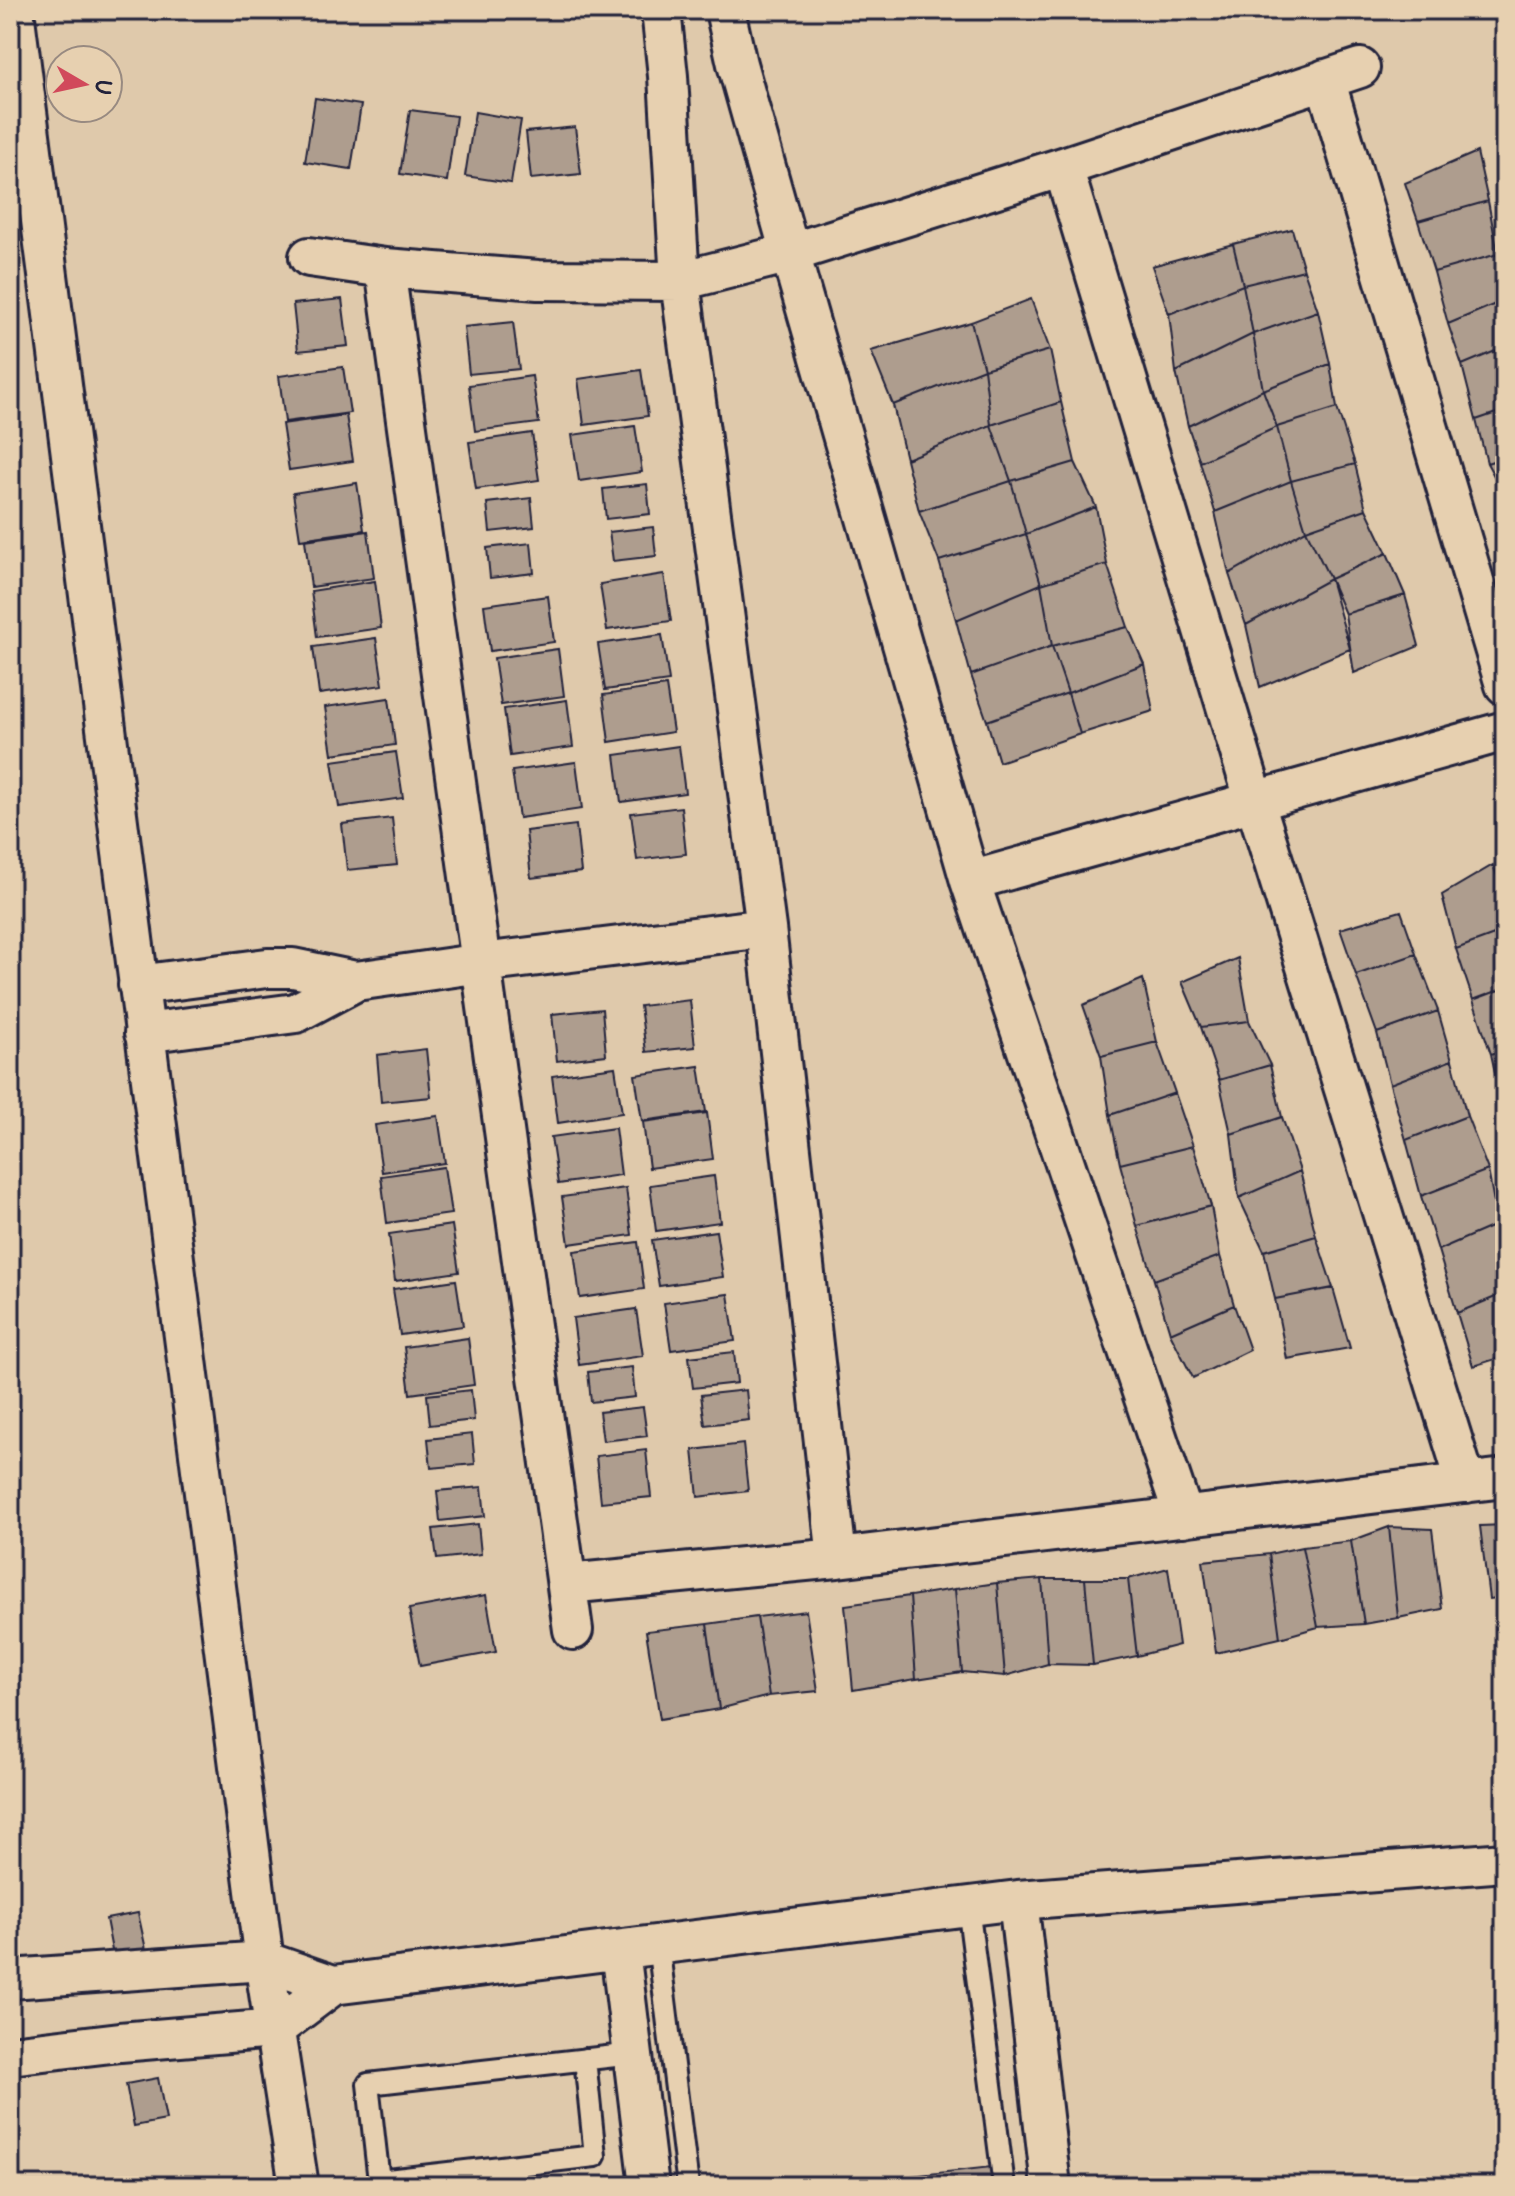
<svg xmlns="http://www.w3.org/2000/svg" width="1515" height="2196" font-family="Pangolin,sans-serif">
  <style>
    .building { fill: #ae9d8e; stroke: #22223b; stroke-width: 2 }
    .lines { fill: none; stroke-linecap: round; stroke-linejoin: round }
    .lane-casing { stroke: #22223b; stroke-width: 26 }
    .street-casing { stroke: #22223b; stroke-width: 44 }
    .lane { stroke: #e7d0b0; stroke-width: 20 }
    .street { stroke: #e7d0b0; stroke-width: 38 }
  </style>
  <rect width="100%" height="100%" fill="#dfc9ab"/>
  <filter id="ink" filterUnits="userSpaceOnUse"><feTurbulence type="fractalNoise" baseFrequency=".0125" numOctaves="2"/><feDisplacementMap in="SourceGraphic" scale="16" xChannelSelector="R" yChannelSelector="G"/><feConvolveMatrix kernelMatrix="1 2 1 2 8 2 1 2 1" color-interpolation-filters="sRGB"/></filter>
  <g filter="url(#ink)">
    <path class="building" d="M315 98 361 105 351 169 305 162Z
      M410 110 456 116 447 181 400 174Z
      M475 112 521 120 511 183 465 176Z
      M575 127 581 174 531 179 526 132Z
      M1477 152 1488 201 1418 221 1405 183Z
      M1488 201 1498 254 1434 272 1418 221Z
      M1292 229 1304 270 1243 285 1233 244Z
      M1233 244 1243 285 1169 314 1152 266Z
      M1498 254 1505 271V300L1448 324 1434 272Z
      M1304 270 1318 311 1253 334 1243 285Z
      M1243 285 1253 334 1176 372 1169 314Z
      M342 299 348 346 298 351 293 304Z
      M1031 299 1050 350 984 369 971 322Z
      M1505 300V347L1462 365 1448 324Z
      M1318 311 1330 364 1263 390 1253 334Z
      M513 322 519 369 469 374 464 327Z
      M971 322 984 369 893 405 871 351Z
      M1253 334 1263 390 1188 426 1176 372Z
      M1505 347V410L1476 420 1462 365Z
      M1050 350 1061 402 991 425 984 369Z
      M1330 364 1337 408 1277 427 1263 390Z
      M343 367 350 413 285 422 279 376Z
      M984 369 991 425 906 459 893 405Z
      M641 370 648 416 584 425 578 379Z
      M532 376 539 423 475 431 469 385Z
      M1263 390 1277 427 1200 462 1188 426Z
      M1061 402 1075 462 1011 481 991 425Z
      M1337 408 1355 464 1291 481 1277 427Z
      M1505 410V457L1487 463 1476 420Z
      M346 415 353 461 289 470 282 424Z
      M991 425 1011 481 919 511 906 459Z
      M635 426 642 472 579 481 572 435Z
      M1277 427 1291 481 1215 512 1200 462Z
      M532 433 539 480 476 489 469 442Z
      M1505 457V496L1487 463Z
      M1075 462 1096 507 1026 534 1011 481Z
      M1355 464 1366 509 1306 530 1291 481Z
      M1011 481 1026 534 939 561 919 511Z
      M1291 481 1306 530 1229 574 1215 512Z
      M357 483 364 530 300 539 293 493Z
      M647 484 650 514 606 519 603 489Z
      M531 498 534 527 490 532 487 503Z
      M1096 507 1107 564 1041 584 1026 534Z
      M1366 509 1387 553 1330 579 1306 530Z
      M653 527 656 556 613 561 609 532Z
      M1306 530 1330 579 1246 625 1229 574Z
      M368 531 374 578 311 587 305 540Z
      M1026 534 1041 584 956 620 939 561Z
      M531 543 534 573 490 578 487 548Z
      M1387 553 1405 595 1345 614 1330 579Z
      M1107 564 1128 627 1052 646 1041 584Z
      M664 574 671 621 607 630 600 584Z
      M1330 579 1350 649 1260 687 1246 625Z
      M375 581 381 628 317 637 311 591Z
      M1041 584 1052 646 971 675 956 620Z
      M1405 595 1419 646 1354 673 1345 614Z
      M548 596 554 642 490 651 484 605Z
      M1128 627 1144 664 1068 693 1052 646Z
      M662 635 669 681 605 690 598 644Z
      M376 638 383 685 319 694 313 647Z
      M1052 646 1068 693 987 721 971 675Z
      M558 649 564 696 501 705 494 658Z
      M1144 664 1153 711 1080 734 1068 693Z
      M666 686 673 732 609 742 603 695Z
      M1068 693 1080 734 999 762 987 721Z
      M389 698 395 745 332 754 325 707Z
      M567 700 573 747 510 756 504 709Z
      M679 746 685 793 621 802 615 755Z
      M396 752 403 798 339 807 332 761Z
      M576 762 582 809 519 818 512 771Z
      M681 807 686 854 637 860 631 813Z
      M392 818 397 865 347 870 342 824Z
      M576 825 581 872 531 878 526 831Z
      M1493 865 1505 897V931L1456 949 1442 895Z
      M1401 911 1416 954 1356 975 1340 929Z
      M1505 931V988L1473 1000 1456 949Z
      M1416 954 1438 1011 1377 1033 1356 975Z
      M1238 958 1249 1021 1201 1027 1182 982Z
      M1143 979 1157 1042 1101 1056 1083 1005Z
      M1505 988V1050L1491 1054 1473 1000Z
      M690 1000 695 1047 646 1052 640 1006Z
      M602 1009 606 1055 557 1061 552 1014Z
      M1438 1011 1452 1060 1390 1084 1377 1033Z
      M1249 1021 1270 1065 1219 1080 1201 1027Z
      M1157 1042 1175 1093 1110 1115 1101 1056Z
      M426 1049 431 1097 381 1102 377 1055Z
      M1505 1050V1104L1502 1105 1491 1054Z
      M1452 1060 1467 1116 1406 1140 1390 1084Z
      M1270 1065 1282 1117 1231 1134 1219 1080Z
      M699 1066 706 1112 642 1121 635 1075Z
      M615 1067 622 1113 558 1123 552 1076Z
      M1175 1093 1193 1146 1120 1164 1110 1115Z
      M707 1113 713 1159 649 1168 643 1122Z
      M438 1116 445 1163 382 1172 375 1125Z
      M1467 1116 1488 1170 1421 1196 1406 1140Z
      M1282 1117 1300 1171 1239 1198 1231 1134Z
      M615 1128 621 1175 558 1184 551 1137Z
      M1193 1146 1211 1206 1137 1226 1120 1164Z
      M444 1167 451 1214 387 1223 381 1176Z
      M1488 1170 1498 1224 1438 1250 1421 1196Z
      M1300 1171 1316 1236 1264 1251 1239 1198Z
      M714 1176 720 1222 656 1231 650 1185Z
      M626 1188 632 1235 569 1244 562 1197Z
      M1211 1206 1220 1256 1154 1280 1137 1226Z
      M1498 1224 1505 1244V1293L1457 1313 1438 1250Z
      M452 1225 459 1272 395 1281 389 1234Z
      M716 1231 723 1277 659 1286 652 1240Z
      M1316 1236 1333 1288 1275 1299 1264 1251Z
      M638 1242 644 1289 580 1298 574 1251Z
      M1220 1256 1234 1305 1170 1333 1154 1280Z
      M456 1280 463 1326 400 1335 393 1289Z
      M1333 1288 1350 1348 1287 1359 1275 1299Z
      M1505 1293V1356L1473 1366 1457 1313Z
      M728 1294 735 1341 671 1350 664 1303Z
      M1234 1305 1250 1350 1193 1378 1170 1333Z
      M636 1309 643 1356 579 1365 573 1318Z
      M468 1338 474 1385 410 1394 404 1347Z
      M734 1352 737 1383 693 1388 689 1357Z
      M632 1367 635 1397 591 1402 588 1372Z
      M471 1390 474 1420 430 1425 427 1395Z
      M746 1390 749 1420 705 1425 701 1395Z
      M643 1407 647 1436 603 1441 599 1412Z
      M472 1434 475 1464 431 1468 428 1439Z
      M743 1444 748 1491 698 1497 693 1450Z
      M646 1450 651 1497 601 1502 596 1456Z
      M482 1487 485 1516 440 1521 437 1491Z
      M478 1524 481 1554 437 1559 433 1529Z
      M1505 1525V1597L1489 1599 1480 1526Z
      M1389 1527 1398 1618 1364 1624 1351 1541Z
      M1389 1527 1432 1529 1442 1609 1398 1618Z
      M1351 1541 1364 1624 1318 1627 1302 1547Z
      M1302 1547 1318 1627 1280 1638 1269 1554Z
      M1269 1554 1280 1638 1216 1653 1203 1561Z
      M1168 1568 1179 1645 1137 1656 1128 1579Z
      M1042 1579 1048 1664 1005 1676 997 1583Z
      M1042 1579H1085L1093 1665 1048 1664Z
      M1085 1579H1128L1137 1656 1093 1665Z
      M997 1583 1005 1676 962 1672 955 1589Z
      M955 1589 962 1672 916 1679 910 1596Z
      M486 1595 496 1652 420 1666 409 1609Z
      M910 1596 916 1679 853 1690 845 1605Z
      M806 1611 818 1691 769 1696 757 1617Z
      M757 1617 769 1696 719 1709 707 1624Z
      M707 1624 719 1709 660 1719 646 1631Z
      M138 1913 147 1954 114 1961 106 1919Z
      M158 2078 166 2120 134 2126 126 2084Z
      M991 2167 993 2186H821Z"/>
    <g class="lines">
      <defs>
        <path id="lane" d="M968 1906 1004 2186
          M658 1944 688 2186
          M585 2059 595 2156 379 2181 368 2084 633 2054"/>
        <path id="street" d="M14 10 264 1961 299 2186
          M661 10 668 76 680 281 766 928 837 1558
          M725 10 737 64 790 253 970 881 1184 1517
          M1325 79 1505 685
          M1063 167 1255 802 1466 1483
          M309 257 385 268 538 280 680 281 790 253 1063 167 1360 68
          M385 268 573 1630
          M970 881 1505 731
          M356 981 482 963 766 928
          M138 985 267 968H293L356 981 296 1013 144 1033
          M567 1584 837 1558 1505 1478
          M1018 1900 1051 2186
          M620 1950 649 2186
          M10 1979 264 1961 333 1985 1018 1900 1505 1862
          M10 2055 120 2042 275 2029 333 1985"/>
      </defs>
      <use href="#lane" class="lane-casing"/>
      <use href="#street" class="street-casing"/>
      <use href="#lane" class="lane"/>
      <use href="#street" class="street"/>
    </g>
  </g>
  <rect width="1515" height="2196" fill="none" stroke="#e7d0b0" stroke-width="40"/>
  <rect x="20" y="20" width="1475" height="2156" fill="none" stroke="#22223b" stroke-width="3" filter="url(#ink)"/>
  <g transform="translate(84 84) rotate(99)"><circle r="38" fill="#e7d0b0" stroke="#988a81" stroke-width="2"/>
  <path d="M0-6L14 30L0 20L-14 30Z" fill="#d1495b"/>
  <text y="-12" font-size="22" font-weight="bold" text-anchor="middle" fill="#22223b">U</text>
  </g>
</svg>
